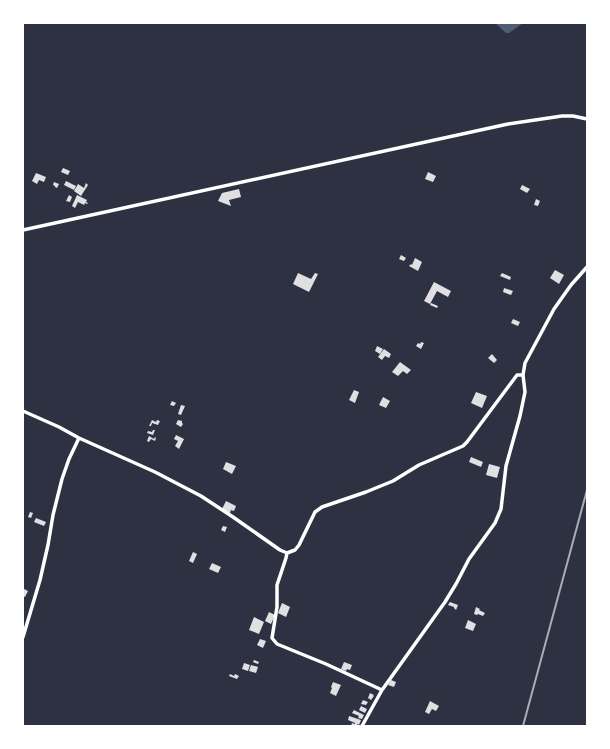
<svg xmlns="http://www.w3.org/2000/svg" width="610" height="749" font-family="'Open Sans',sans-serif">
  <style>
    .water { fill: #4f5d75 }
    .building { fill: #e0e0e3 }
    .lines { fill: none; stroke-linecap: round; stroke-linejoin: round }
    .minor { stroke: #fff; stroke-width: 3.5 }
    .rail { stroke: #abadb3; stroke-width: 2 }
  </style>
  <rect width="100%" height="100%" fill="#2d3142"/>
  <path class="water" d="M495 23H523L509 33H506Z"/>
  <path class="building" d="M63 168 70 171 68 175 61 172Z
    M428 172 436 176 433 182 425 179Z
    M36 173 46 177 44 182 39 180 37 184 32 181Z
    M66 181 76 186 74 190 64 185Z
    M54 182 59 184 57 188 55 187V186L53 185Z
    M86 183 88 185 81 196 74 191 78 184 84 188Z
    M522 185 530 189 527 193 520 189Z
    M239 189 241 197 229 200 231 206 218 201 222 193Z
    M69 195 72 197 70 202 66 201Z
    M77 195 87 200 86 202 88 203 87 204 85 203 84 205 78 202 75 208 72 206Z
    M536 199 540 201 538 206 534 205Z
    M401 255 406 258 404 261 399 259Z
    M415 258 422 262 418 271 409 266 411 264 412 265Z
    M555 270 564 275 559 284 550 278Z
    M298 273 311 279 315 273 318 274 309 292 293 284Z
    M502 273 511 277 510 280 500 276Z
    M434 282 451 291 448 297 437 291 430 304 424 301Z
    M504 288 513 291 511 295 503 292Z
    M431 303 438 306 437 308 430 305Z
    M513 319 520 322 518 326 511 323Z
    M421 342 424 343 421 349 416 346 418 343 420 344Z
    M377 346 383 349 380 354 375 351Z
    M384 349 391 354 389 358 385 356 382 360 378 357Z
    M492 354 497 360 494 363 488 358Z
    M400 362 411 370 407 374 403 371 398 376 392 372Z
    M354 390 359 392 355 403 349 400Z
    M476 392 487 396 482 408 471 403Z
    M383 397 390 401 386 408 379 405Z
    M172 401 176 403 174 406 170 405Z
    M181 405 185 406 181 415 178 414Z
    M152 420 156 422 157 420 160 421 158 425 152 423 151 426H149Z
    M178 420 182 421V423L183 424 181 427 176 424Z
    M153 430H155L153 435 147 433 148 431 152 432Z
    M176 435 184 439 179 449 175 446 178 441 174 439Z
    M149 436 154 439 155 437 156 438 155 441 151 439 149 442 147 441Z
    M471 457 483 462 481 467 469 462Z
    M226 462 236 466 232 474 223 469Z
    M489 464 500 467 497 478 486 475Z
    M226 501 236 506 234 511 231 510 230 513 222 509Z
    M30 512 33 513 31 518 28 517Z
    M36 518 46 522 44 526 34 522Z
    M223 526 227 527 225 532 221 530Z
    M193 552 197 554 193 563 189 561Z
    M212 563 221 567 218 573 209 569Z
    M24 589 28 591 25 597 23 596Z
    M450 602 458 605 456 610 454 608V607L448 605Z
    M282 603 290 607 286 617 278 613Z
    M476 607 480 609 479 610 485 613 483 616 478 614 477 615 474 614Z
    M269 612 275 615 271 624 265 621Z
    M254 617 264 622 259 634 249 630Z
    M468 620 476 624 473 631 465 628Z
    M260 639 266 641 263 648 257 645Z
    M254 660 259 662 258 664 253 662Z
    M344 662 352 665 350 670 347 669 346 671 341 669Z
    M244 663 250 665 248 671 242 669Z
    M251 665 258 667 256 673 249 671Z
    M230 674 234 676 235 674 239 676 237 679 229 676Z
    M391 680 396 682 394 687 388 685Z
    M333 682 341 685 336 696 330 693 332 688 331 687Z
    M370 693 374 695 373 696H374L371 700 368 698Z
    M363 700 368 702 366 705 361 704Z
    M430 701 439 706 436 711 432 709 429 714 425 712Z
    M361 706 367 709 365 713 359 710Z
    M354 710 364 715 362 719 358 718 359 716 352 713Z
    M349 716 361 720 359 725 358 724 356 726H351L352 723 355 724V723L348 720Z"/>
  <g class="lines">
    <path class="minor" d="M23 230 508 124 562 116H573L587 119
      M23 411 59 427 79 438 155 472 201 496 233 517 280 550 287 553 295 550 299 545 315 512 322 507 366 492 393 481 419 465 463 446 467 442 517 375H523
      M287 553 286 558 277 585V607L272 638 277 644 326 664 382 690
      M23 637 40 580 48 545 53 515 62 479 69 459 79 438
      M362 726 382 690 445 602 456 584 469 559 495 523 501 509 506 466 520 416 525 392 523 375 525 363 554 309 571 285 587 267"/>
    <path class="rail" d="M523 726 587 490"/>
  </g>
  <rect width="610" height="749" fill="none" stroke="#ffffff" stroke-width="48"/>
</svg>
